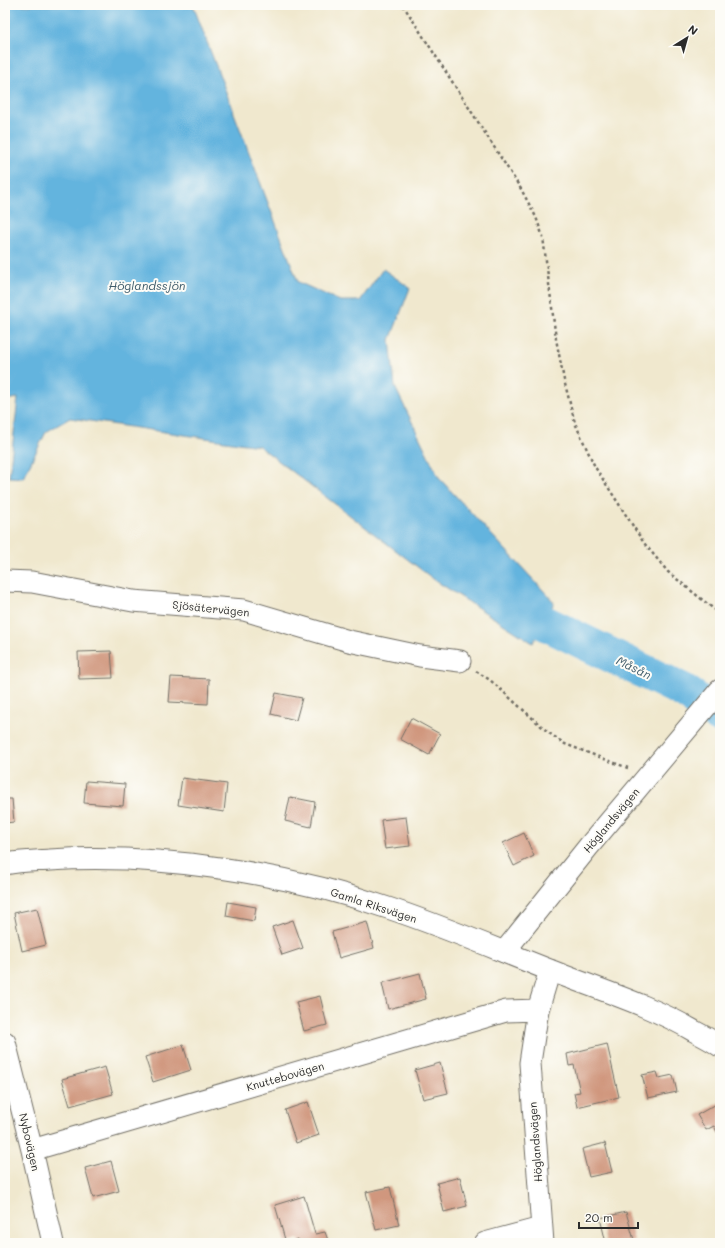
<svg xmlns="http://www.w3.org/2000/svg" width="725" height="1248" font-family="Mali,sans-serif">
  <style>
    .water { fill: #63b4de; stroke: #477084 }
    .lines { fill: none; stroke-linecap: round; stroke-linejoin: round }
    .river { stroke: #63b4de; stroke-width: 35 }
    .building { fill: #d0977e }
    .minor-casing { stroke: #706d64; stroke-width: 23 }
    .path { stroke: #706d64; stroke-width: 2.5; stroke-dasharray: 3 3; stroke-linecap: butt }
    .minor { stroke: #fff; stroke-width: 21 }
    .labels { text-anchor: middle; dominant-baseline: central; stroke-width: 4; stroke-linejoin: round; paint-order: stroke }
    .street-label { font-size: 11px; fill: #2b2b2b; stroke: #fdfcf7 }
    .water-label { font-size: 12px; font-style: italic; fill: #3f5b6a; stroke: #fdfcf7 }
  </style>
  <rect width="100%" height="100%" fill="#fdfcf7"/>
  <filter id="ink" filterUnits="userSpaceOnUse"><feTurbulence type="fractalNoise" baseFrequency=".025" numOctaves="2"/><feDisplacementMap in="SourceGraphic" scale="8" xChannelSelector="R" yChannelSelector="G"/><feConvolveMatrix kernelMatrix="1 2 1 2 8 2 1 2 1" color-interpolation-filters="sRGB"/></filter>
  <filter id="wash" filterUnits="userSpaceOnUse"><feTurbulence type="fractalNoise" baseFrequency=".012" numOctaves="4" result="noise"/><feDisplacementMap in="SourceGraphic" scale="16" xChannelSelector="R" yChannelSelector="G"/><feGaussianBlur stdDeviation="0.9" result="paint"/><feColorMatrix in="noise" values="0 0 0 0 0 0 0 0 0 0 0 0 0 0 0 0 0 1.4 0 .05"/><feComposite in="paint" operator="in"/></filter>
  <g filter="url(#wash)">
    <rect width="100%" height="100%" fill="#f0e8ce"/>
    <path class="water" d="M5 5H193L298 282 340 301H360L383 269 410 288 390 340 395 387 439 478 554 602 545 623 533 643 436 581 259 446 70 418 46 432 23 478 9 477 18 398 5 400Z"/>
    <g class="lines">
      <path class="river" d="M545 623 684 691 720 716"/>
    </g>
    <g id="blocks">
      <path class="building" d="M111 651 113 678 79 679 78 652Z
        M171 677 209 679 208 704 169 702Z
        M276 693 302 698 296 720 271 714Z
        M411 718 440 734 429 755 400 739Z
        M182 778 227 784 224 812 178 805Z
        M86 781 125 784 123 806 84 803Z
        M290 797 315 802 311 827 285 821Z
        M5 799H12L14 822 5 823Z
        M406 817 410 846 385 849 381 820Z
        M524 833 534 856 514 866 503 843Z
        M228 902 256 907 254 921 226 916Z
        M37 908 46 945 22 951 14 913Z
        M293 920 303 948 282 955 272 927Z
        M367 922 374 948 339 958 332 932Z
        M420 973 426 999 388 1009 382 983Z
        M320 996 327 1025 304 1031 296 1002Z
        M607 1044 619 1097 577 1107 574 1093 580 1092 574 1065 569 1066 567 1054Z
        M183 1045 191 1070 153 1082 145 1057Z
        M440 1063 448 1093 423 1099 415 1070Z
        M105 1067 113 1094 70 1106 62 1079Z
        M657 1072 659 1078 673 1075 677 1092 648 1098 642 1075Z
        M308 1102 319 1135 296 1143 285 1110Z
        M720 1102V1132L718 1134 714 1126 706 1130 697 1115Z
        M605 1143 612 1172 589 1177 582 1149Z
        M111 1161 119 1191 93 1198 85 1168Z
        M460 1177 467 1206 444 1212 437 1183Z
        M390 1187 399 1225 376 1230 366 1192Z
        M304 1196 315 1234 325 1232 329 1243H300L298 1239 286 1243 275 1205Z
        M626 1212 634 1240 621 1243H606L600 1218Z"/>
    </g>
  </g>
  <g filter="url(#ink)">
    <use href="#blocks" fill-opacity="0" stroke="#706d64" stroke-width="1"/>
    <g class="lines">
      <defs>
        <path id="minor" d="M5 581 32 582 133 601 244 610 349 641 420 656 460 661
          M5 864C20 861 35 861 50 860 159 853 287 873 391 909 445 927 498 950 552 971 600 990 650 1005 694 1031 703 1036 712 1040 720 1046
          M504 952 589 846 720 690
          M5 1042 32 1150 53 1243
          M32 1150 506 1011 538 1010
          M485 1243 541 1228
          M543 1243 530 1063 538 1010 550 970"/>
      </defs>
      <use href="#minor" class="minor-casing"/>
      <path class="path" d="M403 5 521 189 536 217 543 237 556 339 564 380 575 423 595 467 644 543 668 572 720 614
        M476 671 490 680 549 733 565 744 628 768"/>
      <use href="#minor" class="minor"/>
    </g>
  </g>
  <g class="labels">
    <g class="street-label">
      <text transform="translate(211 608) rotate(6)">Sjösätervägen</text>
      <text transform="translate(611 820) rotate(-50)">Höglandsvägen</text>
      <text transform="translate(374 905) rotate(18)">Gamla Riksvägen</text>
      <text transform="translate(285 1076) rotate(-16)">Knuttebovägen</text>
      <text transform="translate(30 1142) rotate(77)">Nybovägen</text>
      <text transform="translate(535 1142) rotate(-94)">Höglandsvägen</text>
    </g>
    <g class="water-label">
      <text x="147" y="285">Höglandssjön</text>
      <text transform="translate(634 667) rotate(26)">Måsån</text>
    </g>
  </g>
  <rect width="725" height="1248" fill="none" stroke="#fdfcf7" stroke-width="20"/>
  <g transform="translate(687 38) rotate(37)" stroke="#fdfcf7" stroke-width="3" paint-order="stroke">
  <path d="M0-3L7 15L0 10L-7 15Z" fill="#2b2b2b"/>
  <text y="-6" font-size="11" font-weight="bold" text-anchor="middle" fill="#2b2b2b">N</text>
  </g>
  <path d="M579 1222v6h59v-6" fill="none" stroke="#2b2b2b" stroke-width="2"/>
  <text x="585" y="1222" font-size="12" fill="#2b2b2b" stroke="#fdfcf7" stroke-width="3" paint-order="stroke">20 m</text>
</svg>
